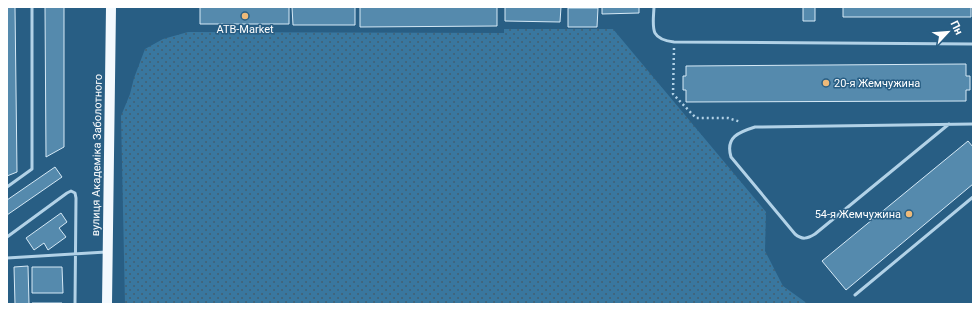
<svg xmlns="http://www.w3.org/2000/svg" width="980" height="311" font-family="Roboto,sans-serif">
  <style>
    .grass { fill: url(#grass-dots) }
    .building { fill: #558aad; stroke: #d5e9f6 }
    .lines { fill: none; stroke-linecap: round; stroke-linejoin: round }
    .path { stroke: #b2d2e7; stroke-width: 2.5; stroke-dasharray: 2 3; stroke-linecap: butt }
    .lane { stroke: #b2d2e7; stroke-width: 3 }
    .primary { stroke: #f3f9fe; stroke-width: 10 }
    .poi-dot { fill: #eeba79; stroke: #285e84; stroke-width: 1.5 }
    .labels { text-anchor: middle; dominant-baseline: central; stroke-width: 3; stroke-linejoin: round; paint-order: stroke }
    .poi-label { font-size: 11px; fill: #fff; stroke: #285e84 }
    .street-label { font-size: 11px; fill: #fff; stroke: #285e84 }
  </style>
  <defs>
    <pattern id="grass-dots" width="8" height="8" patternUnits="userSpaceOnUse"><rect width="8" height="8" fill="#39779f"/><path d="M2 2h.1M6 6h.1" fill="none" stroke="#435f71" stroke-width="1.8" stroke-linecap="round"/></pattern>
  </defs>
  <rect width="100%" height="100%" fill="#285e84"/>
  <path class="grass" d="M504 29H613L766 212 765 251 783 286 808 304H125L121 116 130 94 134 78 145 49 163 39 188 32 504 33Z"/>
  <path class="building" d="M7 7H15L17 172 7 176Z
    M45 7H64V147L46 157Z
    M200 7H289V24H200Z
    M292 7H355V25H293Z
    M360 7H497V26L360 27Z
    M505 7H561L560 22 505 21Z
    M602 7H639V13L602 14Z
    M803 7H815V21H803Z
    M843 7H971V17H843Z
    M568 8H598L597 27H568Z
    M966 64V76H970V90H966V101L686 102V90H683V76H686V66Z
    M968 141 973 147V184L846 290 822 261Z
    M55 167 62 177 7 215V200Z
    M61 213 67 222 59 228 66 237 48 250 44 243 34 250 26 238Z
    M28 266 29 304H15L14 267Z
    M32 267H62L63 293H32Z
    M32 303H62V304H32Z"/>
  <g class="lines">
    <path class="path" d="M674 48 673 94 696 118H728L741 122"/>
    <path class="lane" d="M654 7C653 28 649 39 674 42L973 44
      M949 124 815 234C807 239 802 240 795 234L731 157C725 137 739 132 755 127L973 124
      M7 187 32 169V7
      M7 237 67 193 71 191 75 193 76 198 75 304
      M7 258 106 252
      M855 295 973 197"/>
    <path class="primary" d="M107 304 111 7"/>
  </g>
  <g class="poi-dot">
    <circle cx="245" cy="16" r="4"/>
    <circle cx="826" cy="83" r="4"/>
    <circle cx="909" cy="214" r="4"/>
  </g>
  <g class="labels">
    <g class="poi-label">
      <text x="245" y="29">ATB-Market</text>
      <text x="834" y="83" text-anchor="start">20-я Жемчужина</text>
      <text x="901" y="214" text-anchor="end">54-я Жемчужина</text>
    </g>
    <g class="street-label">
      <text transform="translate(97 155) rotate(-89)">вулиця Академіка Заболотного</text>
    </g>
  </g>
  <rect width="980" height="311" fill="none" stroke="#ffffff" stroke-width="16"/>
  <g transform="translate(948 32) rotate(64)" stroke="#285e84" stroke-width="3" paint-order="stroke">
  <path d="M0-3L7 15L0 10L-7 15Z" fill="#ffffff"/>
  <text y="-6" font-size="11" font-weight="bold" text-anchor="middle" fill="#ffffff">Пн</text>
  </g>
</svg>
